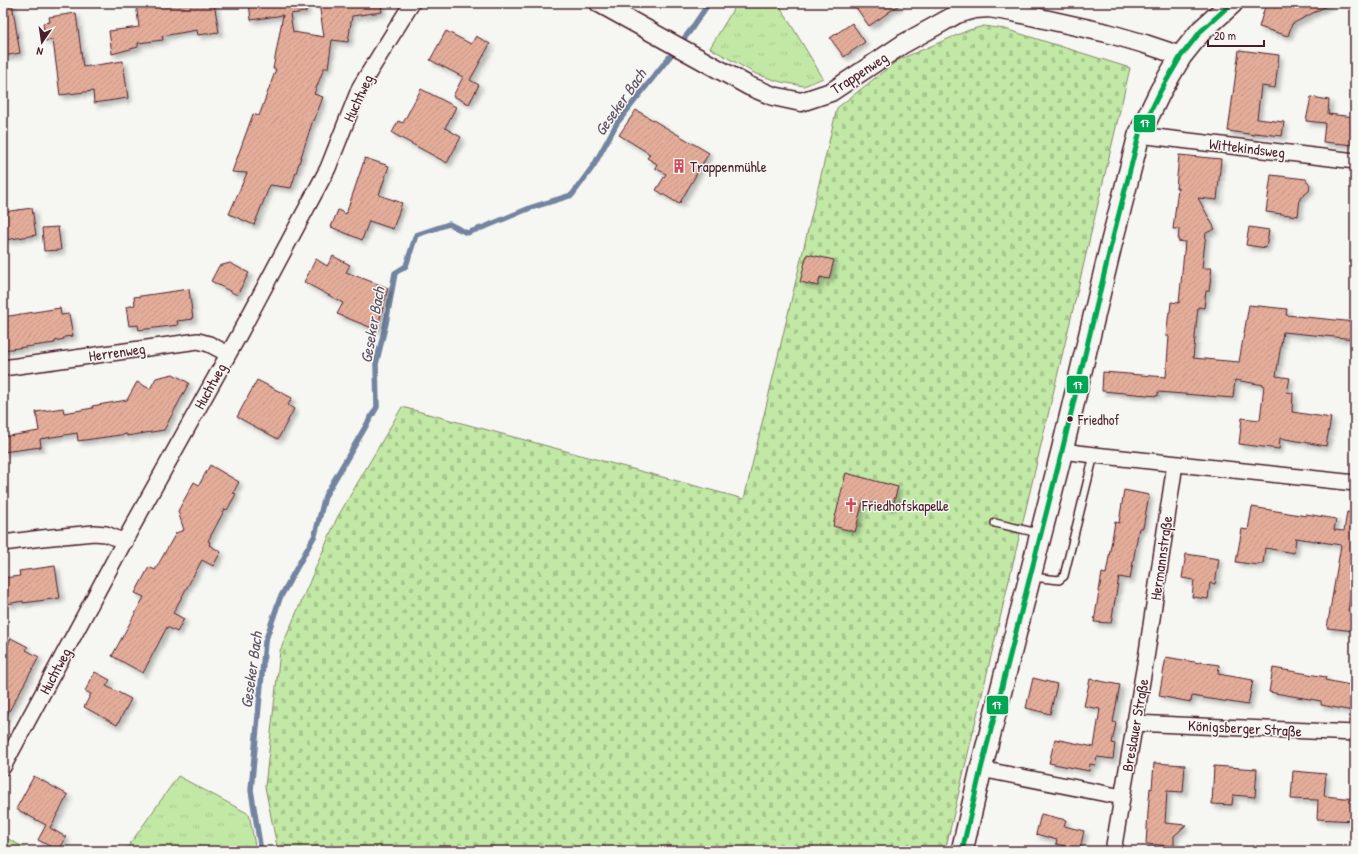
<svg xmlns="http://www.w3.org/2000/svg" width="1358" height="854" font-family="'Patrick Hand',sans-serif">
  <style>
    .grass { fill: url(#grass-tufts); stroke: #868468 }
    .cemetery { fill: url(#cemetery-stones); stroke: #868468 }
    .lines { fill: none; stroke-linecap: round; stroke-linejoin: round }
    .stream { stroke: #72849f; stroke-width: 5.5 }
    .building { fill: url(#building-hatch); stroke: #4a1f2b; filter: url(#shadow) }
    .service-casing { stroke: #4a1f2b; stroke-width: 10 }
    .minor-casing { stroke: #4a1f2b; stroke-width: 18 }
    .tertiary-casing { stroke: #4a1f2b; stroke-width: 21 }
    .secondary-casing { stroke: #4a1f2b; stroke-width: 24 }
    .service { stroke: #f6f6f2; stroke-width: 7 }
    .minor { stroke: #f6f6f2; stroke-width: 15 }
    .tertiary { stroke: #f6f6f2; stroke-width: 18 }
    .secondary { stroke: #f6f6f2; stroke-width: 21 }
    .bus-1-casing { stroke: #f6f6f2; stroke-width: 8 }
    .bus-1 { stroke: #00a651; stroke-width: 5 }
    .bus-dot { fill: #4a1f2b; stroke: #f6f6f2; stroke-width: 1.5 }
    .labels { text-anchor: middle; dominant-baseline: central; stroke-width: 3; stroke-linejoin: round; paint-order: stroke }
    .bus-label { font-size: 14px; fill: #4a1f2b; stroke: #f6f6f2; text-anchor: start }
    .street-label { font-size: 15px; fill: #4a1f2b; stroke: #f6f6f2 }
    .poi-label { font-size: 15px; fill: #4a1f2b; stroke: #f6f6f2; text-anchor: start }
    .water-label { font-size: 16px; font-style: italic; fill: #5e5165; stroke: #f6f6f2 }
    .line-badge { stroke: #f6f6f2; stroke-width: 1.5 }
    .badge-label { font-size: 11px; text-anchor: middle; font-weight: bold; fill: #fff }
  </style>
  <defs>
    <pattern id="grass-tufts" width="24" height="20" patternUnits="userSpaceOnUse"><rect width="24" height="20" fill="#c1e9a5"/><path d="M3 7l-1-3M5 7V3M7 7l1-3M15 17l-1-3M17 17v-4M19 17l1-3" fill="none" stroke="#a7c78e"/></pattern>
    <pattern id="cemetery-stones" width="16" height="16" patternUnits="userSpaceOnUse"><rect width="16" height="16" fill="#c1e9a5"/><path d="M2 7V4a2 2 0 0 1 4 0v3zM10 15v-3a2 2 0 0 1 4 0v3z" fill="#a7c78e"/></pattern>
    <pattern id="building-hatch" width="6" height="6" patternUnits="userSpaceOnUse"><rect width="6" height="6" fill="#e4ad9a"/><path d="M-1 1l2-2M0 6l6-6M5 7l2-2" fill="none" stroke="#c59485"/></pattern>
    <filter id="shadow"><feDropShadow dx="3.5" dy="3.5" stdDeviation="2" flood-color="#0004"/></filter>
  </defs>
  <rect width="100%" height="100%" fill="#f6f6f2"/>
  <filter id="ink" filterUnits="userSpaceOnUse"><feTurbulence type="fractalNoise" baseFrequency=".025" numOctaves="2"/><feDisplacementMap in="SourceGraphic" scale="8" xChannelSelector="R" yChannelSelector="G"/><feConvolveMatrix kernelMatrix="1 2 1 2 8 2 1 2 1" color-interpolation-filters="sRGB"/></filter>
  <g filter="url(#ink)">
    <path class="grass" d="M737 3H778L823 78 804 86 781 82 756 74 710 48Z
      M178 776 249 814 256 851H125Z
      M3 836 30 851H3Z"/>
    <path class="cemetery" d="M984 26 1005 29 1130 68 945 851H278L265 787 280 651 337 518 402 407 744 499 837 108 898 60 969 30Z"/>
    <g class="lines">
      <path class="stream" d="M261 851 251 790 265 642 280 598 315 535 325 496 377 407 376 364 386 323 395 273 406 266 416 235 449 224 467 233 487 226 530 208 572 195 594 165 617 123 690 31 709 3"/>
    </g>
    <path class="building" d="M3 3H12L20 53 3 56Z
      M136 3H214L219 32 198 35 197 30 162 36 163 40 138 43V47L112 54 109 31 139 27Z
      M249 3H305L306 12 290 14 293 32 324 37 319 3H381L382 12 352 16 348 42 332 40 328 68H324L314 94 323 97 314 121 313 120 291 188 270 185 254 225 229 214 247 173 232 172 253 114 259 116 276 69H273L283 15 251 20Z
      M853 3H902L869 26Z
      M1266 3H1332L1292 24 1288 36 1259 27Z
      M76 13 83 67 123 61 128 98 94 103 93 91 60 95 53 40 45 41 43 23 50 22 49 17Z
      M852 23 865 42 844 57 830 38Z
      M446 31 471 44 476 36 490 44 470 80 479 85 469 104 453 96 463 77 430 60Z
      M1239 50 1279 55 1275 88 1261 86 1257 119 1284 122 1282 136 1255 133V135L1228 131Z
      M421 89 456 107 445 128 461 137 447 163 392 133 398 121 403 123Z
      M1311 97 1329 100 1328 114 1355 117 1354 145 1323 142 1325 123 1306 121Z
      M636 110 709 153 679 204 656 190 666 174 655 168 657 164 647 158 650 154 619 135Z
      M1179 155 1221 159 1217 200 1198 198 1215 229 1206 233 1202 268H1212L1209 291H1206L1204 308 1198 307 1193 358 1239 362 1249 305 1287 309 1286 315 1355 322V339L1283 332 1276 376 1290 378 1287 392 1293 393 1292 412 1331 418 1326 446 1280 438 1279 449 1239 444 1242 418 1260 420 1264 385 1235 380 1233 398 1158 392V396L1102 391 1103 372 1166 377 1169 336H1166L1169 312H1170L1171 302 1179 303 1185 242 1178 241 1179 229H1173L1178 188H1176Z
      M365 158 389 166 379 195 402 203 393 229 369 221 362 240 331 227 338 210 346 214Z
      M1271 175 1306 179 1310 185 1309 191 1300 198 1298 216 1266 212Z
      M32 208 36 235 5 240 3 226V212Z
      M58 227 61 250 44 251 42 228Z
      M1249 227 1269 230 1266 248 1246 245Z
      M807 254 834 260 829 279 820 277 818 286 800 282Z
      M333 256 350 265 346 272 388 288 377 330 337 314 343 303 304 282 316 259 327 266Z
      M230 263 249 273 237 295 211 281 219 266Z
      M189 289 193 319 177 321 178 325 139 330 138 325 129 326 126 307 135 305 134 297Z
      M60 308 61 315 69 314 73 336 64 337V339L55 341V343L3 350V317Z
      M173 374 189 383 164 430 127 436V434L78 441 77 433 40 439 41 447 3 452V437L39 431 36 412 63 408 64 413 93 408 92 406 127 400 137 382 150 389 156 378Z
      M257 380 292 398 288 405 294 409 278 439 237 417Z
      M210 465 239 482 233 493 236 494 227 510 225 509 208 541 210 542 209 545 221 552 213 566 202 560 173 613 184 619 177 632 167 627 143 673 112 656 144 597 135 593 149 567 155 570 176 533 184 530 178 511 194 482 199 485Z
      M846 473 898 487 892 508 863 501 855 532 833 526Z
      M1124 490 1149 495 1143 528H1139L1130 579 1119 577 1111 623 1094 622 1102 573 1106 574 1115 522 1119 523Z
      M1252 507 1306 516V514L1336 519 1334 530 1344 531 1347 512 1355 513V567L1348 611 1355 612V631L1327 628 1341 545 1296 538 1294 553 1265 548 1263 564H1259L1258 565 1236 562 1242 529 1248 530Z
      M1186 554 1219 559 1215 584 1210 583 1208 599 1192 597 1194 580 1182 578Z
      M55 566 60 598 23 603V601L7 604 3 578 20 576 19 571Z
      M11 638 28 647 26 650 39 657 3 722V654Z
      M1166 657 1200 663V662L1219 665 1218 674 1253 680 1248 705 1192 696 1191 702 1159 696Z
      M1273 668 1326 677 1325 680 1355 686V700L1353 711 1321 705V701L1269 692Z
      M95 672 110 680 106 686 131 699 117 725 84 707 91 694 85 691Z
      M1033 678 1057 684 1050 714 1026 708Z
      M1090 679 1120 685 1113 722 1116 723 1112 743 1115 744 1113 759 1097 757 1095 765 1090 764 1089 771 1049 763 1055 739 1094 747 1100 709 1084 706Z
      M1154 763 1185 765 1183 792 1167 791 1165 823 1186 825 1174 836V846L1146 844 1148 812 1150 788 1152 789Z
      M1214 766 1257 769 1255 797 1233 795 1232 805 1212 804Z
      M1293 771 1326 774 1324 796 1355 799V821L1317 819 1318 800 1291 799Z
      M34 776 68 795 50 828 66 837 59 851 38 840 46 825 16 809Z
      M1041 814 1066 820 1064 826 1084 831 1080 849 1056 844 1057 840 1036 834Z"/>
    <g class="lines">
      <defs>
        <path id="service" d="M995 523 1038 533
          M1032 577 1059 580 1064 576 1094 455"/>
        <path id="minor" d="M1139 135 1355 161
          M3 368 198 341 209 344 228 354
          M1062 451 1094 455 1355 483
          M3 543 42 538 94 533 106 534 125 542
          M1134 723 1355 733
          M3 767 131 529 239 335 328 168 360 87 412 3
          M981 769 1122 797
          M1113 851 1147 652 1175 464"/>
        <path id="tertiary" d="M599 3 749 86 773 96 801 102 831 92 903 44 941 23 957 14 975 9 989 8 1013 12 1107 33 1145 44 1181 56"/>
        <path id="secondary" d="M962 851 981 769 1062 451 1111 245 1139 135 1161 90 1181 56 1201 31 1232 3"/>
      </defs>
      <use href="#service" class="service-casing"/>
      <use href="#minor" class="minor-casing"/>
      <use href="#tertiary" class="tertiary-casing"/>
      <use href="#secondary" class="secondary-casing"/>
      <use href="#service" class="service"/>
      <use href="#minor" class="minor"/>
      <use href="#tertiary" class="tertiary"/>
      <use href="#secondary" class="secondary"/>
      <defs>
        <path id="bus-1" d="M962 851 981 769 1062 451 1111 245 1139 135 1161 90 1181 56 1201 31 1232 3"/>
      </defs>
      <use href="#bus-1" class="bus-1-casing"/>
      <use href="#bus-1" class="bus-1"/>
    </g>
  </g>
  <defs>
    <symbol id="building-bare" viewBox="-9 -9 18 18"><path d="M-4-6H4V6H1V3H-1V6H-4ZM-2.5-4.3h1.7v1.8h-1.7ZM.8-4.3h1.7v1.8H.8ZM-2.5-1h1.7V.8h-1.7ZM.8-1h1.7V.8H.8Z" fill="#d1495b" stroke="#f6f6f2" stroke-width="2.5" paint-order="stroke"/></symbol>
    <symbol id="church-bare" viewBox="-9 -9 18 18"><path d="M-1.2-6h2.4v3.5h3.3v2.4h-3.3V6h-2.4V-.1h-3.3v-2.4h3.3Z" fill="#d1495b" stroke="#f6f6f2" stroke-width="2.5" paint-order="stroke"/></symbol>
  </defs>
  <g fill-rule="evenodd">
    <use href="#building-bare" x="669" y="156" width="20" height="20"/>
    <use href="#church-bare" x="841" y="495" width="20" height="20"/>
  </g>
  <circle class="bus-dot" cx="1070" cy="419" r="3.5"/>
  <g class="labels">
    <g class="bus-label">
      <text x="1078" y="419">Friedhof</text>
    </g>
    <g class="street-label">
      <text transform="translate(859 73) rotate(-33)">Trappenweg</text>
      <text transform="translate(358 98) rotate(-65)">Huchtweg</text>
      <text transform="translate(1247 148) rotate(7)">Wittekindsweg</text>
      <text transform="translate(117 352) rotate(-8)">Herrenweg</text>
      <text transform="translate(210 386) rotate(-61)">Huchtweg</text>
      <text transform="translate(1161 558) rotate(-82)">Hermannstraße</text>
      <text transform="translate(55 671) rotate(-62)">Huchtweg</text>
      <text transform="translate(1135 725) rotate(-80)">Breslauer Straße</text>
      <text transform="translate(1245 728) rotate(3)">Königsberger Straße</text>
    </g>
    <g class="poi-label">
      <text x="690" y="166">Trappenmühle</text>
      <text x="862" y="505">Friedhofskapelle</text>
    </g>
    <g class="water-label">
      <text transform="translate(620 102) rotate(-55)">Geseker Bach</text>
      <text transform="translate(372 325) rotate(-80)">Geseker Bach</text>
      <text transform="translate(251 670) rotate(-82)">Geseker Bach</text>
    </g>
  </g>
  <g class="line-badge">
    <rect x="1133" y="114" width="23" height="19" rx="4" fill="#00a651"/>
    <rect x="1066" y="375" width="23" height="19" rx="4" fill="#00a651"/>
    <rect x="986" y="695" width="23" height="20" rx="4" fill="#00a651"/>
  </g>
  <g class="badge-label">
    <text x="1145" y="127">17</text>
    <text x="1078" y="389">17</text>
    <text x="997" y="709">17</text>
  </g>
  <rect width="1358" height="854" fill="none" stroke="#f6f6f2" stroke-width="16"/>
  <rect x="8" y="8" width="1342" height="838" fill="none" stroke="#4a1f2b" stroke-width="1.5" filter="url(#ink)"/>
  <g transform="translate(42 42) rotate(193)" stroke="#f6f6f2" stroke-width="3" paint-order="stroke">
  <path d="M0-3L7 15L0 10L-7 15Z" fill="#4a1f2b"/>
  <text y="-6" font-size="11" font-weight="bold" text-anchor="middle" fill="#4a1f2b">N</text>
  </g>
  <path d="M1208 40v6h56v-6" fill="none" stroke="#4a1f2b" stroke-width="2"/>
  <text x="1214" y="40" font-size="12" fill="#4a1f2b" stroke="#f6f6f2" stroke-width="3" paint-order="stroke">20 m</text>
</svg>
